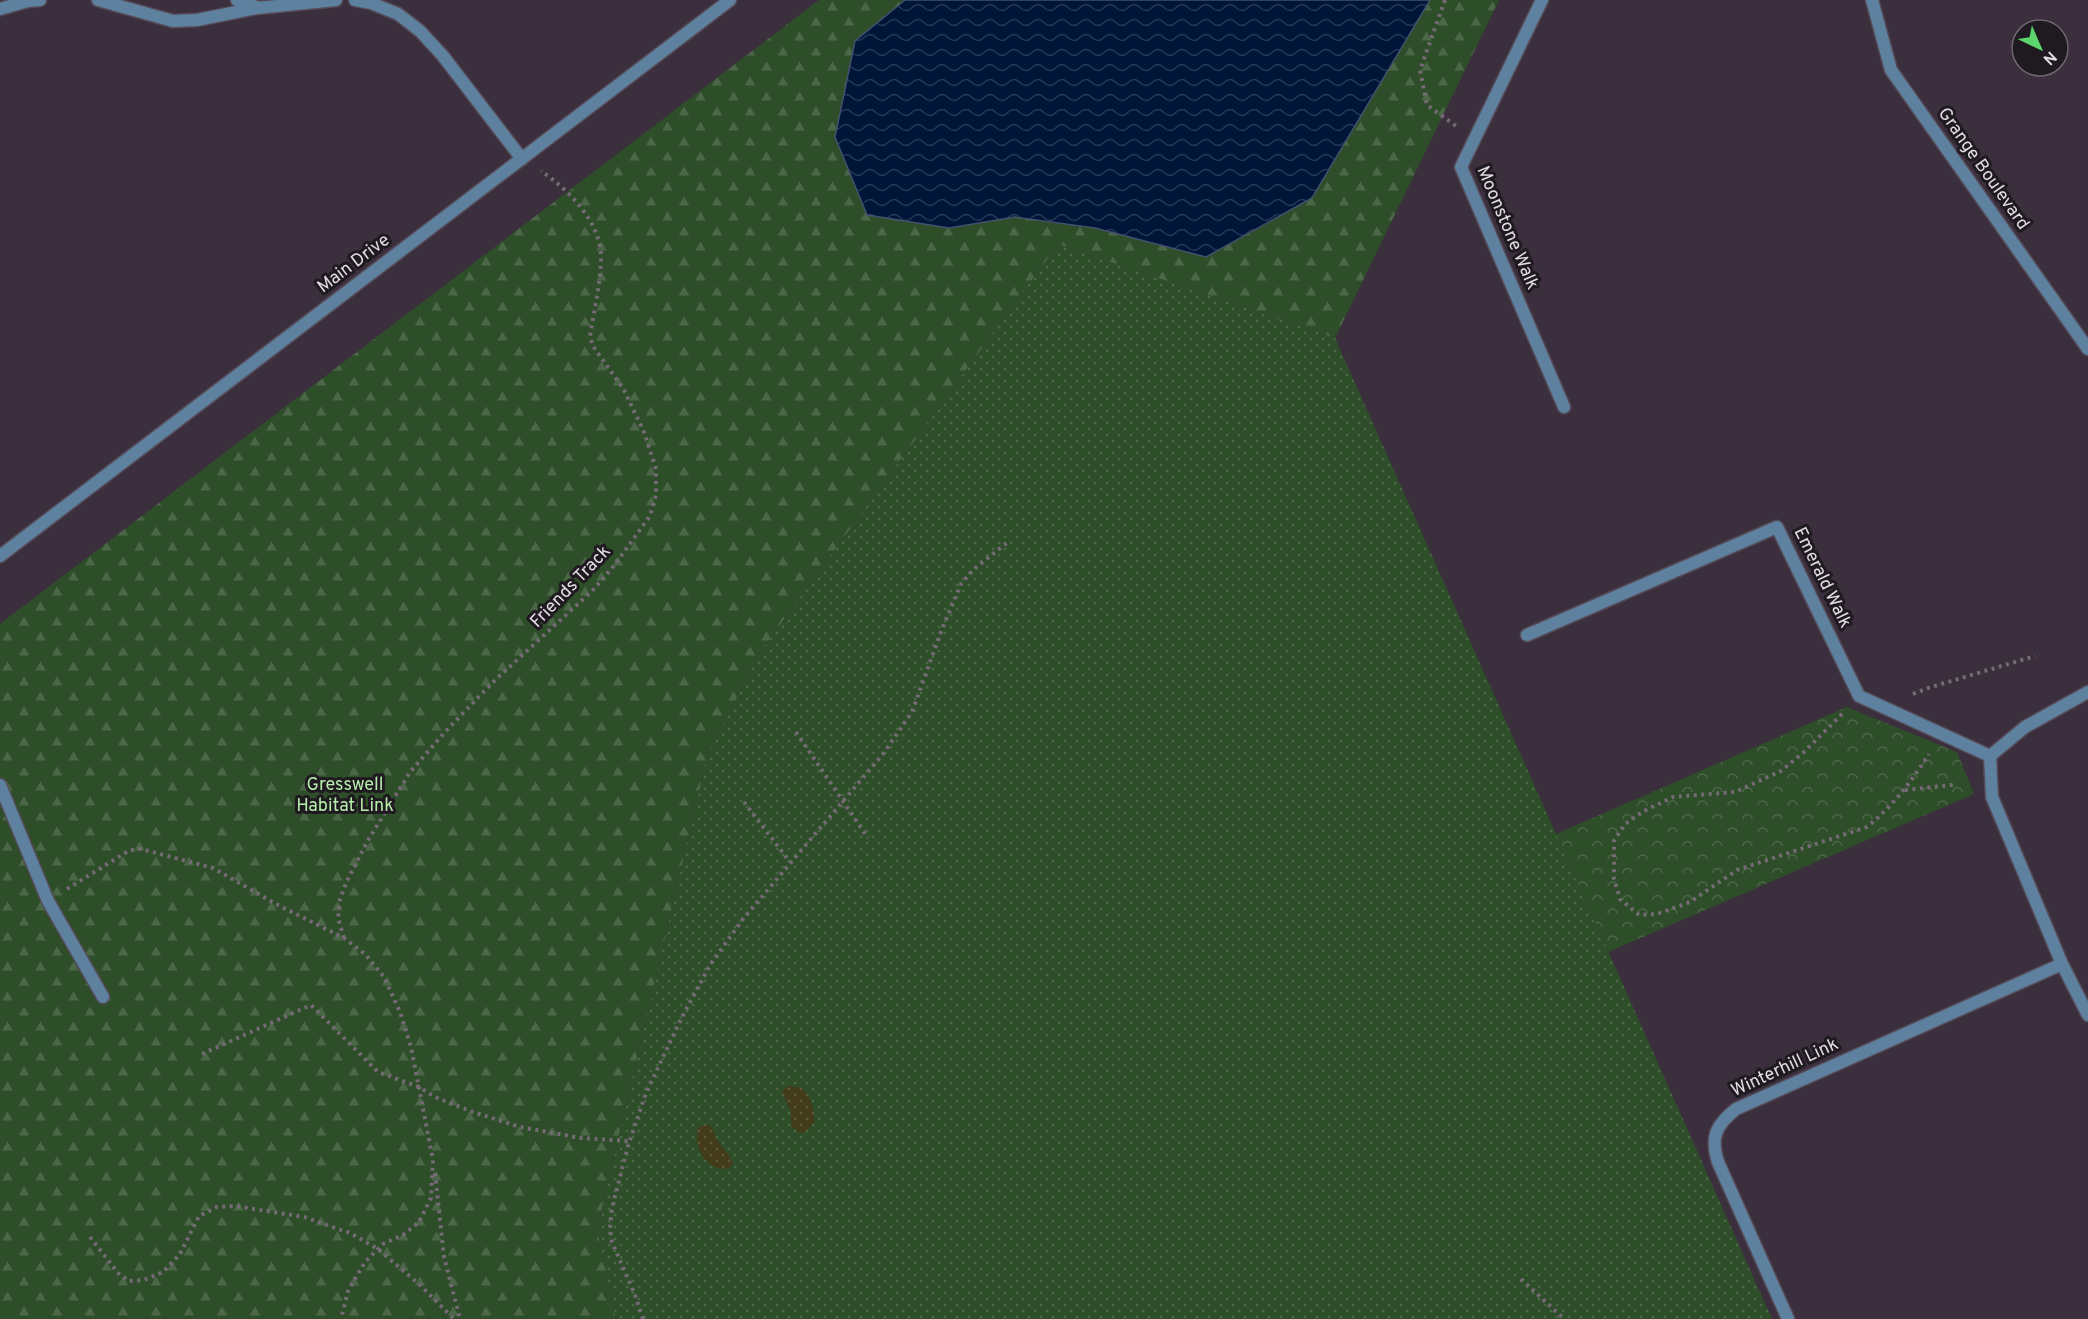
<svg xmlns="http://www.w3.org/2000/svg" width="2088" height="1319" font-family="Overpass,sans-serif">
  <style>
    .grass { fill: url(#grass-dots) }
    .forest { fill: url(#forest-firs) }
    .sand { fill: url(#sand-dots) }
    .park { fill: url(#park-crowns) }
    .water { fill: url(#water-waves); stroke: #44516d; stroke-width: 1.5 }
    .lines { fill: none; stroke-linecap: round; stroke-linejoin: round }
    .lane-casing { stroke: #564b58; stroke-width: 15 }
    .street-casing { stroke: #564b58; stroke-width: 15 }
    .path { stroke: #756a76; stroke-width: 4; stroke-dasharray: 3 4.5; stroke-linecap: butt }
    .lane { stroke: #5d819f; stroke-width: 12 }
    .street { stroke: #5d819f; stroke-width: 12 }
    .labels { text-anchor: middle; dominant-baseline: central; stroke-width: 6; stroke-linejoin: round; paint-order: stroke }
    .street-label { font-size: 18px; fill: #e4dce5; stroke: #1f1920 }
    .park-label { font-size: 18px; fill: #b5edab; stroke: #1f1920 }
  </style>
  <defs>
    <pattern id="grass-dots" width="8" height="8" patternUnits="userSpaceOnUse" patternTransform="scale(1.5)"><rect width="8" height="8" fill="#2e4e29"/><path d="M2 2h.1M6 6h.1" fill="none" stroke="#4c6748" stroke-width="1.8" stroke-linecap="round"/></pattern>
    <pattern id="forest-firs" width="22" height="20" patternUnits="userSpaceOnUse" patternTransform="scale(1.5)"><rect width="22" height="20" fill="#2e4e29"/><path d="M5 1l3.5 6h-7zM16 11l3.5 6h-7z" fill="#4c6748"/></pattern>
    <pattern id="sand-dots" width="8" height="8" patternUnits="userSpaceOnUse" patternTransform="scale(1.5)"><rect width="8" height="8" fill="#443b1b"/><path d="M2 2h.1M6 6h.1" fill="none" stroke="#5f573c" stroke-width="1.8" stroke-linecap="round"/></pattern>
    <pattern id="park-crowns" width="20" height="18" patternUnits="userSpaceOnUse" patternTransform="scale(1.5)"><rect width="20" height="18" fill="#2e4e29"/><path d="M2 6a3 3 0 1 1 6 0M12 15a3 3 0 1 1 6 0" fill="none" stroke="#4c6748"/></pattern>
    <pattern id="water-waves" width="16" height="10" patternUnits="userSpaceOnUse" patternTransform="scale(1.5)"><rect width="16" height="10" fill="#001639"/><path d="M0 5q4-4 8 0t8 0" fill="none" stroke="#253756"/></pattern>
  </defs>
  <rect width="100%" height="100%" fill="#3b2f3d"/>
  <path class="grass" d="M1058 243 1335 338 1772 1319H616L597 1230 708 753 760 652Z"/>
  <path class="forest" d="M819 0H1499L1335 338 1058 244 760 652 708 753 597 1229 616 1319H0V624Z"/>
  <path class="sand" d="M788 1086 802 1088C811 1097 815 1110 814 1123L804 1133 798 1132 791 1125V1112L782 1092Z
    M706 1124C715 1128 713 1134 718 1141 723 1149 729 1154 733 1163L729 1168C708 1173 692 1147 698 1128Z"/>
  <path class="park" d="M1847 707 1957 752 1974 794 1608 952 1556 834Z"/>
  <path class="water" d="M905 0H1430L1312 198 1206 257 1095 228 1015 217 949 228 867 215 835 137 855 41Z"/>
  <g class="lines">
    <defs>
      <path id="lane" d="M0 785 48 901 103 997"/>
      <path id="street" d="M98 0 173 21 197 20 257 8 336 0
        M237 0 256 7
        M355 0 371 3 398 14 420 31 443 56 522 159
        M1542 0 1461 167 1564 407
        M1872 0 1891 70 2088 349
        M0 9 28 1 40 0
        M0 556 730 0
        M1527 635 1777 527 1859 696 1990 756
        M1990 756 1992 797 2062 964 2088 1015
        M1990 756 2025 727 2088 692
        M1788 1319 1718 1162C1710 1137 1716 1125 1736 1109L2062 964"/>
    </defs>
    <use href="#lane" class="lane-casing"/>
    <use href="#street" class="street-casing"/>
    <path class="path" d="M1445 0 1420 70 1427 105 1456 126
      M1913 694 1928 688 2035 656
      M1842 714 1804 752 1781 771 1735 792 1673 797 1644 811 1625 824 1614 841V879L1620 899 1639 915 1657 914 1690 902 1737 870 1867 827C1893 806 1911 782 1929 754
      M796 732 868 838
      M1905 790 1953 785
      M744 802 790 862
      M67 889 130 850 141 849 213 868 276 904 344 938 365 954 384 977 400 1012 411 1047 433 1160 431 1198 419 1222 403 1235 383 1244 365 1262 348 1291 341 1319
      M344 938 338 918 340 899 347 881 367 842 410 772 446 731 492 683 592 591 613 567 650 516 656 495V469L644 432 624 390 593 346 590 336C594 311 600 286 601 261 603 224 569 190 541 171
      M202 1054 311 1005 378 1072 419 1087 435 1097 473 1112 520 1127 581 1138 629 1141
      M435 1173 444 1257 460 1319
      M90 1237 118 1273 129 1281 144 1280 163 1272 180 1254 199 1216 217 1207 235 1206 304 1217 350 1233 378 1249 421 1286 454 1319
      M1521 1279 1564 1319
      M643 1319 635 1295 612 1242 610 1228 612 1208 628 1146 646 1093 681 1019 710 965 743 919 883 754 912 712 942 629 961 584 974 569 1008 542"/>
    <use href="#lane" class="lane"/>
    <use href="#street" class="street"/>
  </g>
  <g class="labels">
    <g class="street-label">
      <text transform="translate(1983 169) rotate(55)">Grange Boulevard</text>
      <text transform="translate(1507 228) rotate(67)">Moonstone Walk</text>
      <text transform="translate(354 264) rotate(-37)">Main Drive</text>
      <text transform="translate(1822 578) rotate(64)">Emerald Walk</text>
      <text transform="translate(571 587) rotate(-46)">Friends Track</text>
      <text transform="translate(1785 1068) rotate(-25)">Winterhill Link</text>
    </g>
    <g class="park-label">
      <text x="345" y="785">Gresswell<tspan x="345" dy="21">Habitat Link</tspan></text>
    </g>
  </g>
  <g transform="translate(2040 48) rotate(136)"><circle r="28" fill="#1f1920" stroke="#6e676f" stroke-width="1.5"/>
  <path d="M0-4.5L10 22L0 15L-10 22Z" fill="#5cd56d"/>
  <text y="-9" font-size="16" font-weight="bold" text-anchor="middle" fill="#e4dce5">N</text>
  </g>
</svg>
